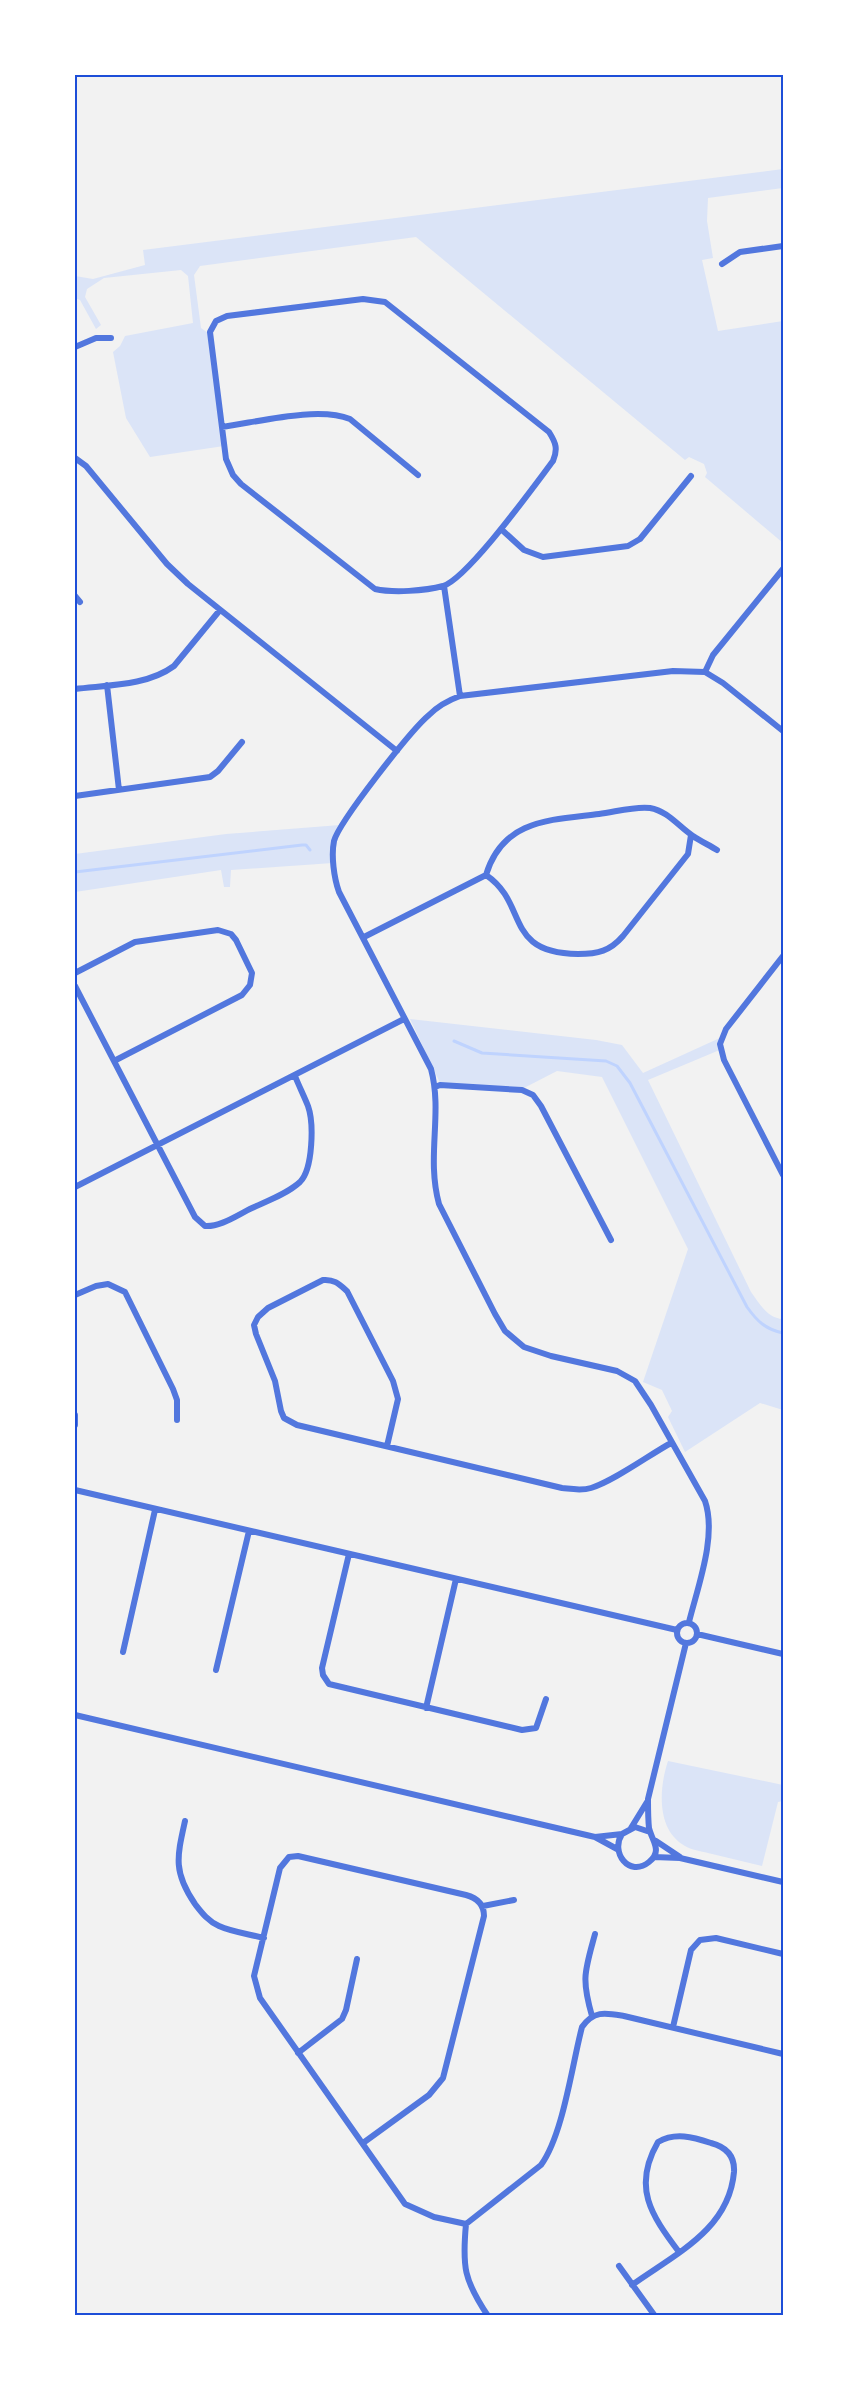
<svg xmlns="http://www.w3.org/2000/svg" width="858" height="2391" font-family="Cabin,sans-serif">
  <style>
    .green { fill: #dbe4f7 }
    .lines { fill: none; stroke-linecap: round; stroke-linejoin: round }
    .stream { stroke: #bfd3fe; stroke-width: 3 }
    .minor { stroke: #5277de; stroke-width: 6 }
    .neatline { fill: none; stroke: #1d4ed8; stroke-width: 2 }
  </style>
  <rect width="100%" height="100%" fill="#f2f2f2"/>
  <path class="green" d="M783 169V188L708 198 707 221 713 258 702 260 718 331 783 321V543L705 477 707 473 704 464 689 457 685 460 416 237 200 266 194 275 201 328 208 333 224 446 150 457 126 418 113 352 120 346 125 336 193 323 188 276 181 270 104 278 87 289 85 297 101 325 96 329 80 300 75 298V276L93 279 145 265 143 250Z
    M340 825 333 863 231 870 230 887H224L221 870 75 892V854L226 834Z
    M410 1019 596 1040 622 1045 643 1073 722 1037V1049L648 1080 751 1292C760 1304 767 1318 783 1319V1410L760 1403 685 1452 668 1417 672 1411 662 1390 643 1382 688 1249 602 1077 557 1071 522 1089 441 1085Z
    M668 1761 783 1785V1801L778 1802 762 1866C744 1862 726 1857 708 1853 701 1851 691 1850 685 1846 656 1830 659 1788 668 1761Z"/>
  <g class="lines">
    <path class="stream" d="M75 872 302 845H306L310 850
      M454 1041 482 1053 606 1061 617 1066 630 1083 747 1307C757 1321 765 1329 783 1333"/>
    <path class="minor" d="M722 264 740 252 783 246
      M363 299 385 302 549 432C556 443 558 449 553 461 534 486 468 578 443 586 425 591 393 593 375 589L241 484 233 475 226 459 210 332 216 321 227 316Z
      M75 347 96 338H111
      M222 427C258 422 318 406 350 419L418 475
      M75 458 86 466 167 564 188 584 397 751
      M501 529 524 550 543 557 628 546 640 539 691 476
      M444 586 460 696
      M75 596 80 602
      M705 672 713 655 783 569
      M107 685 119 790
      M75 689C107 685 147 686 174 666L220 610
      M75 796 210 777 218 771 242 742
      M486 875C529 904 503 953 578 954 598 954 610 951 623 936L688 854 691 835
      M364 937 486 875C503 819 551 820 599 814 615 812 635 806 650 808 668 811 679 827 693 836 700 841 709 845 717 850
      M783 956 726 1029 720 1044 724 1060 783 1175
      M75 973 135 942 218 930 231 934 236 940 252 973 250 985 242 995 114 1061
      M75 986 195 1217 205 1226C221 1227 237 1215 252 1208 267 1201 287 1194 300 1182 313 1169 314 1123 308 1106 304 1096 299 1086 295 1076
      M435 1087 440 1085 522 1090 533 1095 541 1106 611 1240
      M75 1187 404 1019
      M75 1295 96 1286 108 1284 125 1292 173 1389 177 1400V1420
      M75 1415V1425
      M387 1446 398 1399 393 1381 347 1291C339 1284 334 1279 323 1280L268 1308 258 1317 254 1325 256 1334 275 1381 281 1411 284 1418 297 1425 562 1488C572 1489 581 1491 591 1488 614 1481 649 1455 671 1443
      M75 1490 677 1630
      M349 1554 322 1668 323 1675 329 1684 522 1730 536 1728 546 1699
      M689 1622C698 1586 717 1536 705 1501L651 1405 635 1381 617 1371 551 1356 524 1347 505 1331 495 1314 439 1204C426 1156 443 1114 431 1069L339 892C334 878 331 856 334 841 339 822 411 730 429 715 438 706 449 700 460 696L673 671 705 672 723 683 783 731
      M677 1633a10 10 0 1 1 20 0a10 10 0 1 1-20 0Z
      M697 1634 783 1654
      M123 1652 155 1510
      M216 1670 249 1531
      M426 1708 456 1579
      M75 1715 595 1837 617 1849
      M185 1821C177 1857 173 1872 195 1904 202 1913 208 1921 219 1926 232 1932 249 1934 264 1938
      M631 1828 647 1802
      M650 1832 635 1827 622 1834C610 1852 629 1878 649 1862 663 1851 652 1841 649 1828 648 1819 648 1809 648 1799L686 1643
      M595 1837 622 1834
      M656 1841 680 1857
      M654 1857 680 1858 783 1882
      M483 1906 514 1900
      M592 2016C581 1978 585 1971 595 1934
      M673 2027 691 1950 700 1940 716 1938 783 1954
      M298 2053 342 2019 346 2010 357 1959
      M363 2143 429 2095 443 2078 484 1916C484 1904 477 1898 466 1895L298 1856 289 1857 280 1868 254 1976 260 1998 405 2204 434 2217 466 2224
      M619 2266 655 2316
      M632 2285C675 2254 729 2230 734 2172 735 2156 726 2147 711 2143 693 2137 675 2132 658 2142 632 2187 651 2215 679 2252
      M488 2316C464 2280 462 2267 466 2224L541 2165C563 2135 572 2065 582 2027 594 2010 606 2013 624 2016L783 2054"/>
  </g>
  <rect width="858" height="2391" fill="none" stroke="#ffffff" stroke-width="153"/>
  <rect x="76" y="76" width="706" height="2238" class="neatline"/>
</svg>
